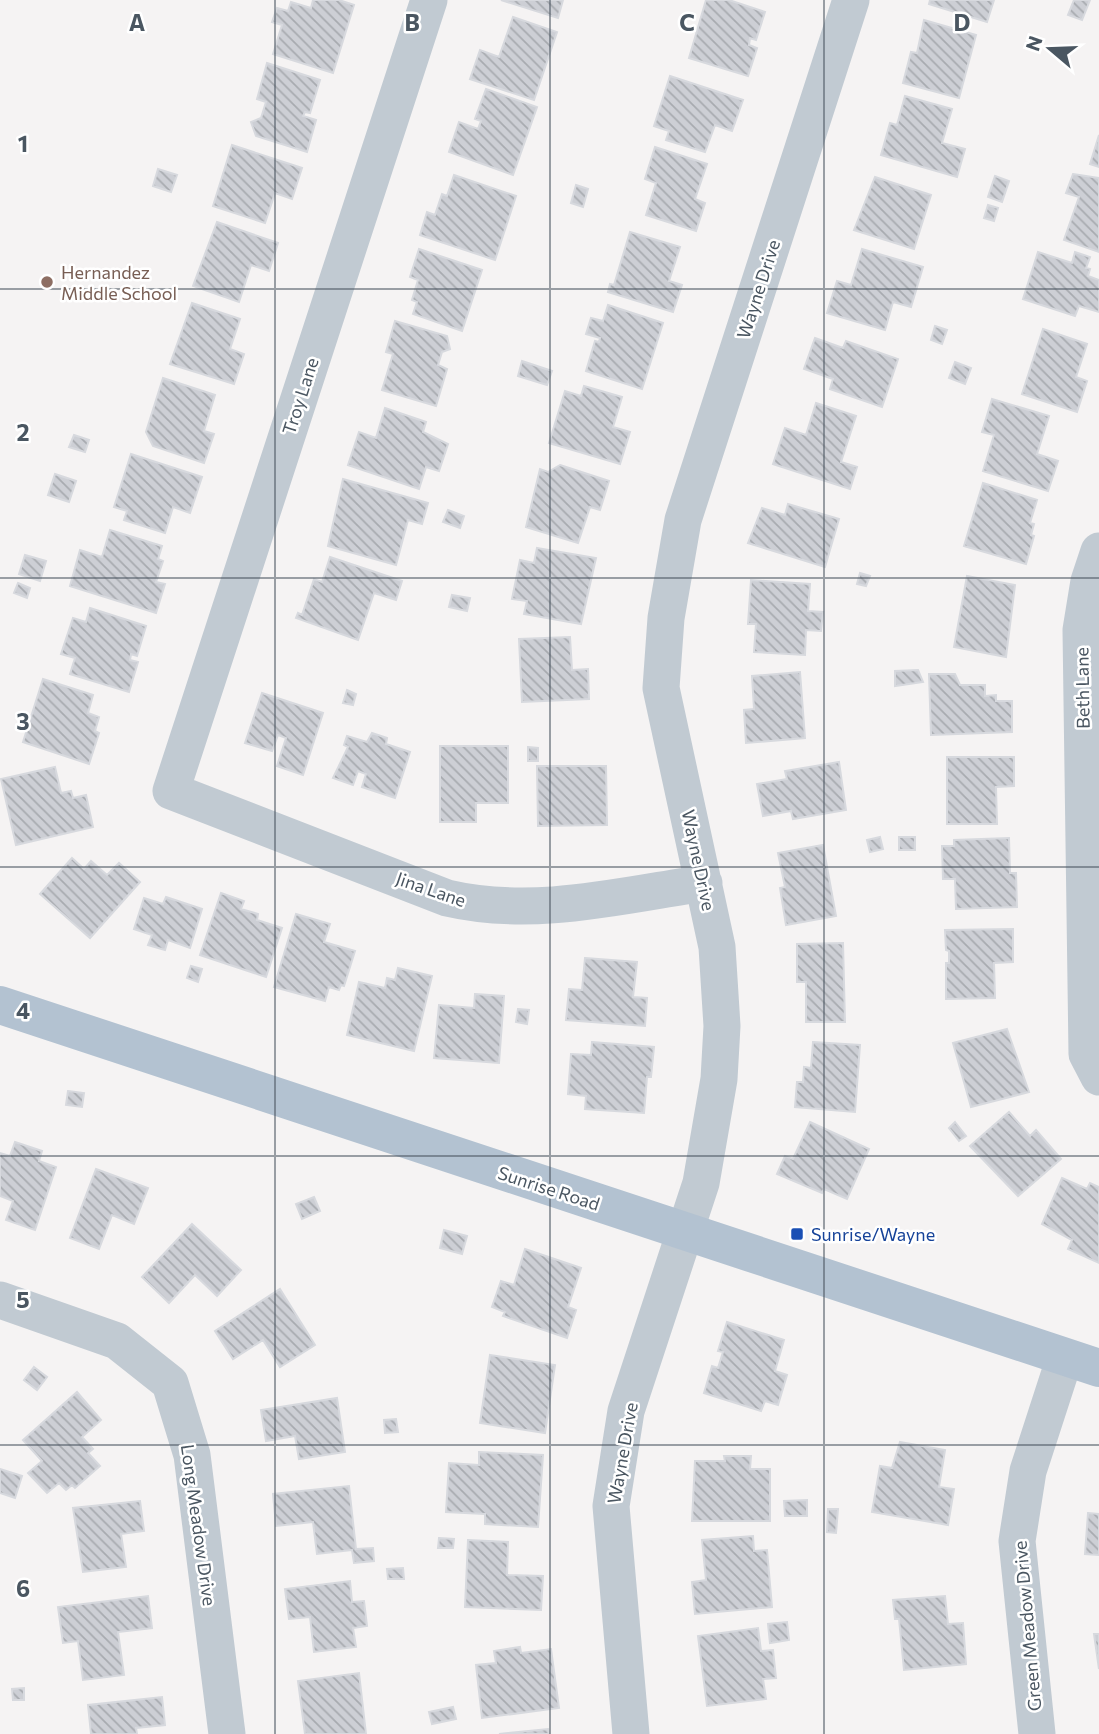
<svg xmlns="http://www.w3.org/2000/svg" width="1099" height="1734" font-family="Commissioner,sans-serif">
  <style>
    .building { fill: url(#building-back-hatch); stroke: #d7d9de; stroke-width: 2 }
    .lines { fill: none; stroke-linecap: round; stroke-linejoin: round }
    .minor { stroke: #c1cad2; stroke-width: 37 }
    .major { stroke: #b3c2d1; stroke-width: 38 }
    .grid { fill: none; stroke: #4a5661; stroke-width: 2; stroke-opacity: 0.55 }
    .education-dot { fill: #8d6e63; stroke: #fff; stroke-width: 2.5 }
    .transit-dot { fill: #1a4fb4; stroke: #fff; stroke-width: 2.5 }
    .labels { text-anchor: middle; dominant-baseline: central; stroke-width: 5; stroke-linejoin: round; paint-order: stroke }
    .education-label { font-size: 18px; fill: #785e54; stroke: #fff; text-anchor: start }
    .street-label { font-size: 18px; fill: #4a5661; stroke: #fff }
    .transit-label { font-size: 18px; fill: #164399; stroke: #fff; text-anchor: start }
    .grid-label { font-size: 23px; text-anchor: middle; font-weight: bold; fill: #4a5661; stroke: #fff; stroke-width: 5; stroke-linejoin: round; paint-order: stroke }
  </style>
  <defs>
    <pattern id="building-back-hatch" width="6" height="6" patternUnits="userSpaceOnUse" patternTransform="scale(1.75)"><rect width="6" height="6" fill="#cdcfd5"/><path d="M-1 5l2 2M0 0l6 6M5-1l2 2" fill="none" stroke="#a8abb0"/></pattern>
  </defs>
  <rect width="100%" height="100%" fill="#f5f3f3"/>
  <path class="building" d="M313 0H339L354 5 333 73 273 54 282 25 272 22 277 8 288 11 291 2 311 8Z
    M501 0H563L558 18Z
    M706 0H729L765 12 756 40 750 38 749 45 757 48 748 76 689 58Z
    M930 0H994L987 22 929 4Z
    M1074 0H1090L1082 20 1068 15Z
    M513 17 557 32 534 100 470 79 480 50 499 57Z
    M924 20 976 35 959 98 903 83 911 52 917 53Z
    M267 63 320 80 310 113 305 112 303 116 316 120 307 152 256 136 251 122 261 118 266 102 257 99Z
    M670 76 743 100 732 131 715 125 705 152 666 140 669 131 654 126Z
    M486 89 537 107 513 175 449 152 459 122 478 129 481 121 475 119Z
    M905 96 952 109 942 143 965 149 957 177 881 155 890 123 897 125Z
    M1099 135V167L1090 164Z
    M232 145 302 168 292 199 275 193 265 223 213 206Z
    M655 147 707 164 695 199 705 203 696 231 646 215 656 183 645 179Z
    M158 169 177 175 171 192 153 186Z
    M1073 174 1099 178V252L1064 240 1079 197 1066 193Z
    M454 175 516 196 495 260 420 235 427 212 435 215 442 194 447 196Z
    M995 176 1009 181 1002 202 988 197Z
    M875 177 931 195 914 249 854 230Z
    M576 185 588 189 583 207 571 203Z
    M988 205 998 208 994 221 984 218Z
    M217 222 278 243 269 271 251 265 239 302 193 286Z
    M630 232 680 247 669 281 682 285 673 312 608 292 610 284 614 285Z
    M419 249 482 270 462 331 413 314 417 302 412 300 418 280 410 277Z
    M862 249 923 267 911 307 893 302 885 330 827 313 837 281 851 285Z
    M1038 252 1072 263 1075 252 1090 257 1086 268 1090 269 1088 276 1099 280V312L1079 306 1075 316 1023 299Z
    M192 303 240 319 230 349 244 354 234 384 170 364Z
    M608 305 663 323 642 389 586 371 595 341 599 342 600 338 586 334 591 318 603 321Z
    M395 321 447 336 450 349 442 352 438 365 447 369 436 406 382 390 393 354 386 352Z
    M935 326 947 330 942 344 931 340Z
    M1043 329 1087 344 1076 377 1087 381 1077 412 1022 394Z
    M815 338 843 348 846 341 898 359 882 407 830 389 833 379 804 369Z
    M522 361 552 371 547 385 518 376Z
    M955 362 971 368 965 384 949 378Z
    M163 378 215 395 204 431 214 434 204 463 153 446 146 432Z
    M584 386 622 397 613 427 630 432 620 464 549 443 565 391 581 396Z
    M992 399 1049 416 1037 454 1058 461 1048 491 983 471 994 435 982 432Z
    M816 403 856 416 841 462 857 467 850 489 773 464 785 428 806 435Z
    M385 408 426 422 423 432 448 444 439 471 426 467 419 489 348 465 359 432 376 438Z
    M74 435 89 440 85 452 69 447Z
    M131 454 202 477 190 513 173 507 165 533 124 520 127 511 114 507Z
    M560 465 609 481 600 510 590 507 578 543 526 527 540 469 548 472Z
    M55 474 76 481 69 502 48 495Z
    M343 479 428 503 422 524 408 520 396 565 328 546Z
    M983 483 1037 500 1030 523 1034 524 1031 535 1034 536 1026 564 964 546Z
    M788 504 839 519 825 567 748 543 762 508 785 515Z
    M448 510 464 516 460 528 443 522Z
    M110 530 162 546 158 559 163 561 156 582 165 584 156 613 70 586 80 550 102 557Z
    M537 548 596 558 581 624 524 614 527 601 512 599 520 560 534 563Z
    M25 555 46 561 40 581 19 574Z
    M330 557 402 581 396 600 374 593 358 640 296 618 298 613 302 615 314 579 322 582Z
    M860 573 870 576 866 586 857 584Z
    M967 576 1015 585 1006 657 954 647Z
    M751 580 810 584 808 611 823 612 821 631 806 630 805 655 754 652 756 624H748Z
    M18 583 30 588 27 598 14 593Z
    M452 595 470 598 467 611 449 607Z
    M90 608 146 626 137 656 131 654 130 660 138 662 129 692 70 674 75 658 61 654 73 618 86 622Z
    M570 637 572 670 588 669 589 699 522 702 519 639Z
    M918 670 923 682 895 686V671Z
    M800 672 805 738 746 743 744 710 754 709 752 676Z
    M929 674H955L960 685H985V696L996 695V701H1012V732L931 735Z
    M43 679 93 695 88 713 99 717 95 731 99 733 89 764 23 742Z
    M347 690 356 694 353 705 343 703Z
    M262 693 323 713 303 775 277 766 286 738 278 735 272 751 245 743Z
    M372 733 387 738 386 744 410 752 395 798 362 787 366 774 358 771 353 785 333 778 348 747 344 745 347 736 367 742Z
    M440 746H508V803H476V822H440Z
    M528 747 538 748V761H528Z
    M947 757H1014V786L996 787 997 824H947Z
    M839 762 846 810 793 819 791 811 763 816 757 784 787 779 785 771Z
    M537 766H606L607 825 538 826Z
    M55 767 61 793 71 791 73 798 86 795 93 827 16 845 1 779Z
    M880 837 883 849 870 852 867 840Z
    M899 837H915V850H899Z
    M1009 838 1010 873H1016L1017 907 956 909 955 879H943L942 846H954V840Z
    M823 845 836 916 786 925 780 888 785 887 778 853Z
    M72 858 84 869 91 861 107 875 119 863 140 882 90 938 40 894Z
    M221 893 244 901 241 909 258 914 257 920 282 928 266 977 200 955Z
    M166 897 202 909 190 948 168 940 165 950 148 945 152 935 134 929 144 898 163 904Z
    M296 914 330 924 324 942 355 951 344 986 341 985 339 990 329 987 325 1001 274 987Z
    M1013 929V962L994 963 995 998 946 999V963H949V951L946 950 945 930Z
    M843 943 845 1022H806V982H797V944Z
    M585 958 637 962 633 997 647 998 645 1026 566 1020 569 989 582 990Z
    M191 966 202 969 198 982 187 978Z
    M398 968 432 976 414 1051 347 1035 359 982 385 988 387 978 395 980Z
    M475 994 504 996 499 1063 434 1058 439 1005 474 1008Z
    M518 1009 529 1010 527 1024 516 1022Z
    M1007 1029 1029 1092 971 1107 953 1043Z
    M592 1042 654 1047 651 1077H647L644 1113 585 1109 586 1096 568 1094 571 1054 591 1055Z
    M813 1042 860 1045 855 1112 795 1107 797 1082H803L804 1067 811 1068Z
    M68 1091 84 1093 82 1107 66 1105Z
    M1009 1112 1030 1136 1036 1130 1061 1159 1018 1196 970 1146Z
    M810 1122 869 1149 847 1199 824 1189 822 1193 777 1174 785 1156 793 1159Z
    M955 1122 966 1136 959 1141 949 1128Z
    M15 1142 42 1151 39 1161 56 1167 35 1230 6 1220 13 1201 0 1196V1153L10 1156Z
    M96 1169 148 1188 134 1224 112 1215 99 1249 70 1238Z
    M1062 1178 1087 1189 1090 1183 1099 1187V1263L1068 1249 1072 1240 1042 1224Z
    M314 1197 320 1211 302 1219 296 1204Z
    M192 1224 241 1270 217 1296 195 1275 169 1303 142 1277Z
    M444 1230 467 1236 462 1254 440 1248Z
    M525 1249 581 1268 568 1307 576 1310 567 1338 503 1316 505 1312 492 1307 501 1281 514 1285Z
    M280 1289 315 1345 280 1367 263 1340 233 1359 215 1331Z
    M727 1322 784 1340 775 1371 787 1375 778 1405 765 1401 761 1411 704 1393 712 1366 718 1368 723 1352 718 1351Z
    M490 1355 555 1365 545 1433 480 1423Z
    M34 1367 47 1377 37 1390 24 1380Z
    M77 1392 101 1420 82 1437 93 1449 88 1453 100 1466 75 1488 72 1485 66 1490 59 1483 47 1493 28 1473 42 1461 23 1440Z
    M337 1398 345 1452 299 1459 295 1436 266 1441 261 1410Z
    M396 1419 398 1432 385 1433 384 1420Z
    M900 1442 945 1450 939 1487 954 1489 948 1525 872 1512 880 1466 892 1468Z
    M479 1452 543 1455 538 1527 485 1524V1514L446 1512 449 1463 479 1465Z
    M724 1456H751L750 1469H770V1521H692L695 1461H725Z
    M0 1469 22 1476 15 1498 0 1493Z
    M349 1486 356 1549 373 1548 374 1561 354 1563 352 1550 317 1554 313 1522 276 1526 273 1494Z
    M807 1500V1516H785L784 1501Z
    M140 1501 144 1531 121 1534 126 1567 83 1572 73 1508Z
    M828 1509H838L836 1533 827 1532Z
    M1088 1513 1099 1514V1555L1085 1554Z
    M753 1536 754 1551 767 1550 772 1607 695 1614 692 1582 706 1580 702 1540Z
    M439 1538 454 1539 453 1548H438Z
    M468 1540 508 1542 507 1575 543 1576 541 1610 465 1607Z
    M403 1568 404 1579H388L387 1569Z
    M350 1581 352 1602 364 1601 367 1626 353 1628 356 1647 314 1652 310 1617 289 1619 285 1589Z
    M148 1596 152 1628 118 1632 124 1675 83 1680 78 1641 63 1643 58 1607Z
    M945 1596 948 1624 963 1623 966 1664 904 1670 899 1619H895L893 1600Z
    M787 1622 789 1640 770 1643 768 1624Z
    M758 1628 761 1651 773 1650 776 1678 763 1679 766 1699 707 1706 698 1636Z
    M1094 1634H1099V1669Z
    M520 1647 521 1653 551 1649 559 1708 482 1718 476 1665 496 1663 494 1651Z
    M359 1673 366 1734H305L298 1681Z
    M24 1688V1700H13L12 1689Z
    M162 1697 165 1725 136 1728 137 1734H91L88 1705Z
    M453 1707 456 1719 432 1724 429 1712Z
    M548 1729 549 1734H499Z"/>
  <g class="lines">
    <path class="minor" d="M429 0 171 791 447 898C533 918 619 896 704 883
      M1099 551 1089 581 1081 630 1087 1054 1099 1077
      M0 1300 117 1341 170 1383 192 1455 227 1734
      M631 1734 611 1506 626 1411 701 1183 719 1079 722 1026 717 947 661 688 666 618 683 520 851 0
      M1037 1734 1017 1541 1028 1471 1065 1357"/>
    <path class="major" d="M0 1005 1099 1368"/>
  </g>
  <path class="grid" d="M275 0V1734M550 0V1734M824 0V1734M0 289H1099M0 578H1099M0 867H1099M0 1156H1099M0 1445H1099"/>
  <circle class="education-dot" cx="47" cy="282" r="7"/>
  <rect class="transit-dot" x="790" y="1227" width="14" height="14" rx="3.5"/>
  <g class="labels">
    <g class="education-label">
      <text x="61" y="272">Hernandez<tspan x="61" dy="21">Middle School</tspan></text>
    </g>
    <g class="street-label">
      <text transform="translate(758 289) rotate(-72)">Wayne Drive</text>
      <text transform="translate(300 396) rotate(-72)">Troy Lane</text>
      <text transform="translate(1082 688) rotate(-91)">Beth Lane</text>
      <text transform="translate(699 860) rotate(78)">Wayne Drive</text>
      <text transform="translate(431 889) rotate(19)">Jina Lane</text>
      <text transform="translate(549 1188) rotate(18)">Sunrise Road</text>
      <text transform="translate(622 1453) rotate(-80)">Wayne Drive</text>
      <text transform="translate(199 1525) rotate(82)">Long Meadow Drive</text>
      <text transform="translate(1027 1626) rotate(-95)">Green Meadow Drive</text>
    </g>
    <g class="transit-label">
      <text x="811" y="1234">Sunrise/Wayne</text>
    </g>
  </g>
  <g class="grid-label">
    <text x="137" y="31">A</text>
    <text x="412" y="31">B</text>
    <text x="687" y="31">C</text>
    <text x="962" y="31">D</text>
    <text x="23" y="152">1</text>
    <text x="23" y="441">2</text>
    <text x="23" y="730">3</text>
    <text x="23" y="1019">4</text>
    <text x="23" y="1308">5</text>
    <text x="23" y="1597">6</text>
  </g>
  <g transform="translate(1050 49) rotate(289)" stroke="#ffffff" stroke-width="5" paint-order="stroke">
  <path d="M0-5L12 26L0 18L-12 26Z" fill="#4a5661"/>
  <text y="-10" font-size="19" font-weight="bold" text-anchor="middle" fill="#4a5661">N</text>
  </g>
</svg>
